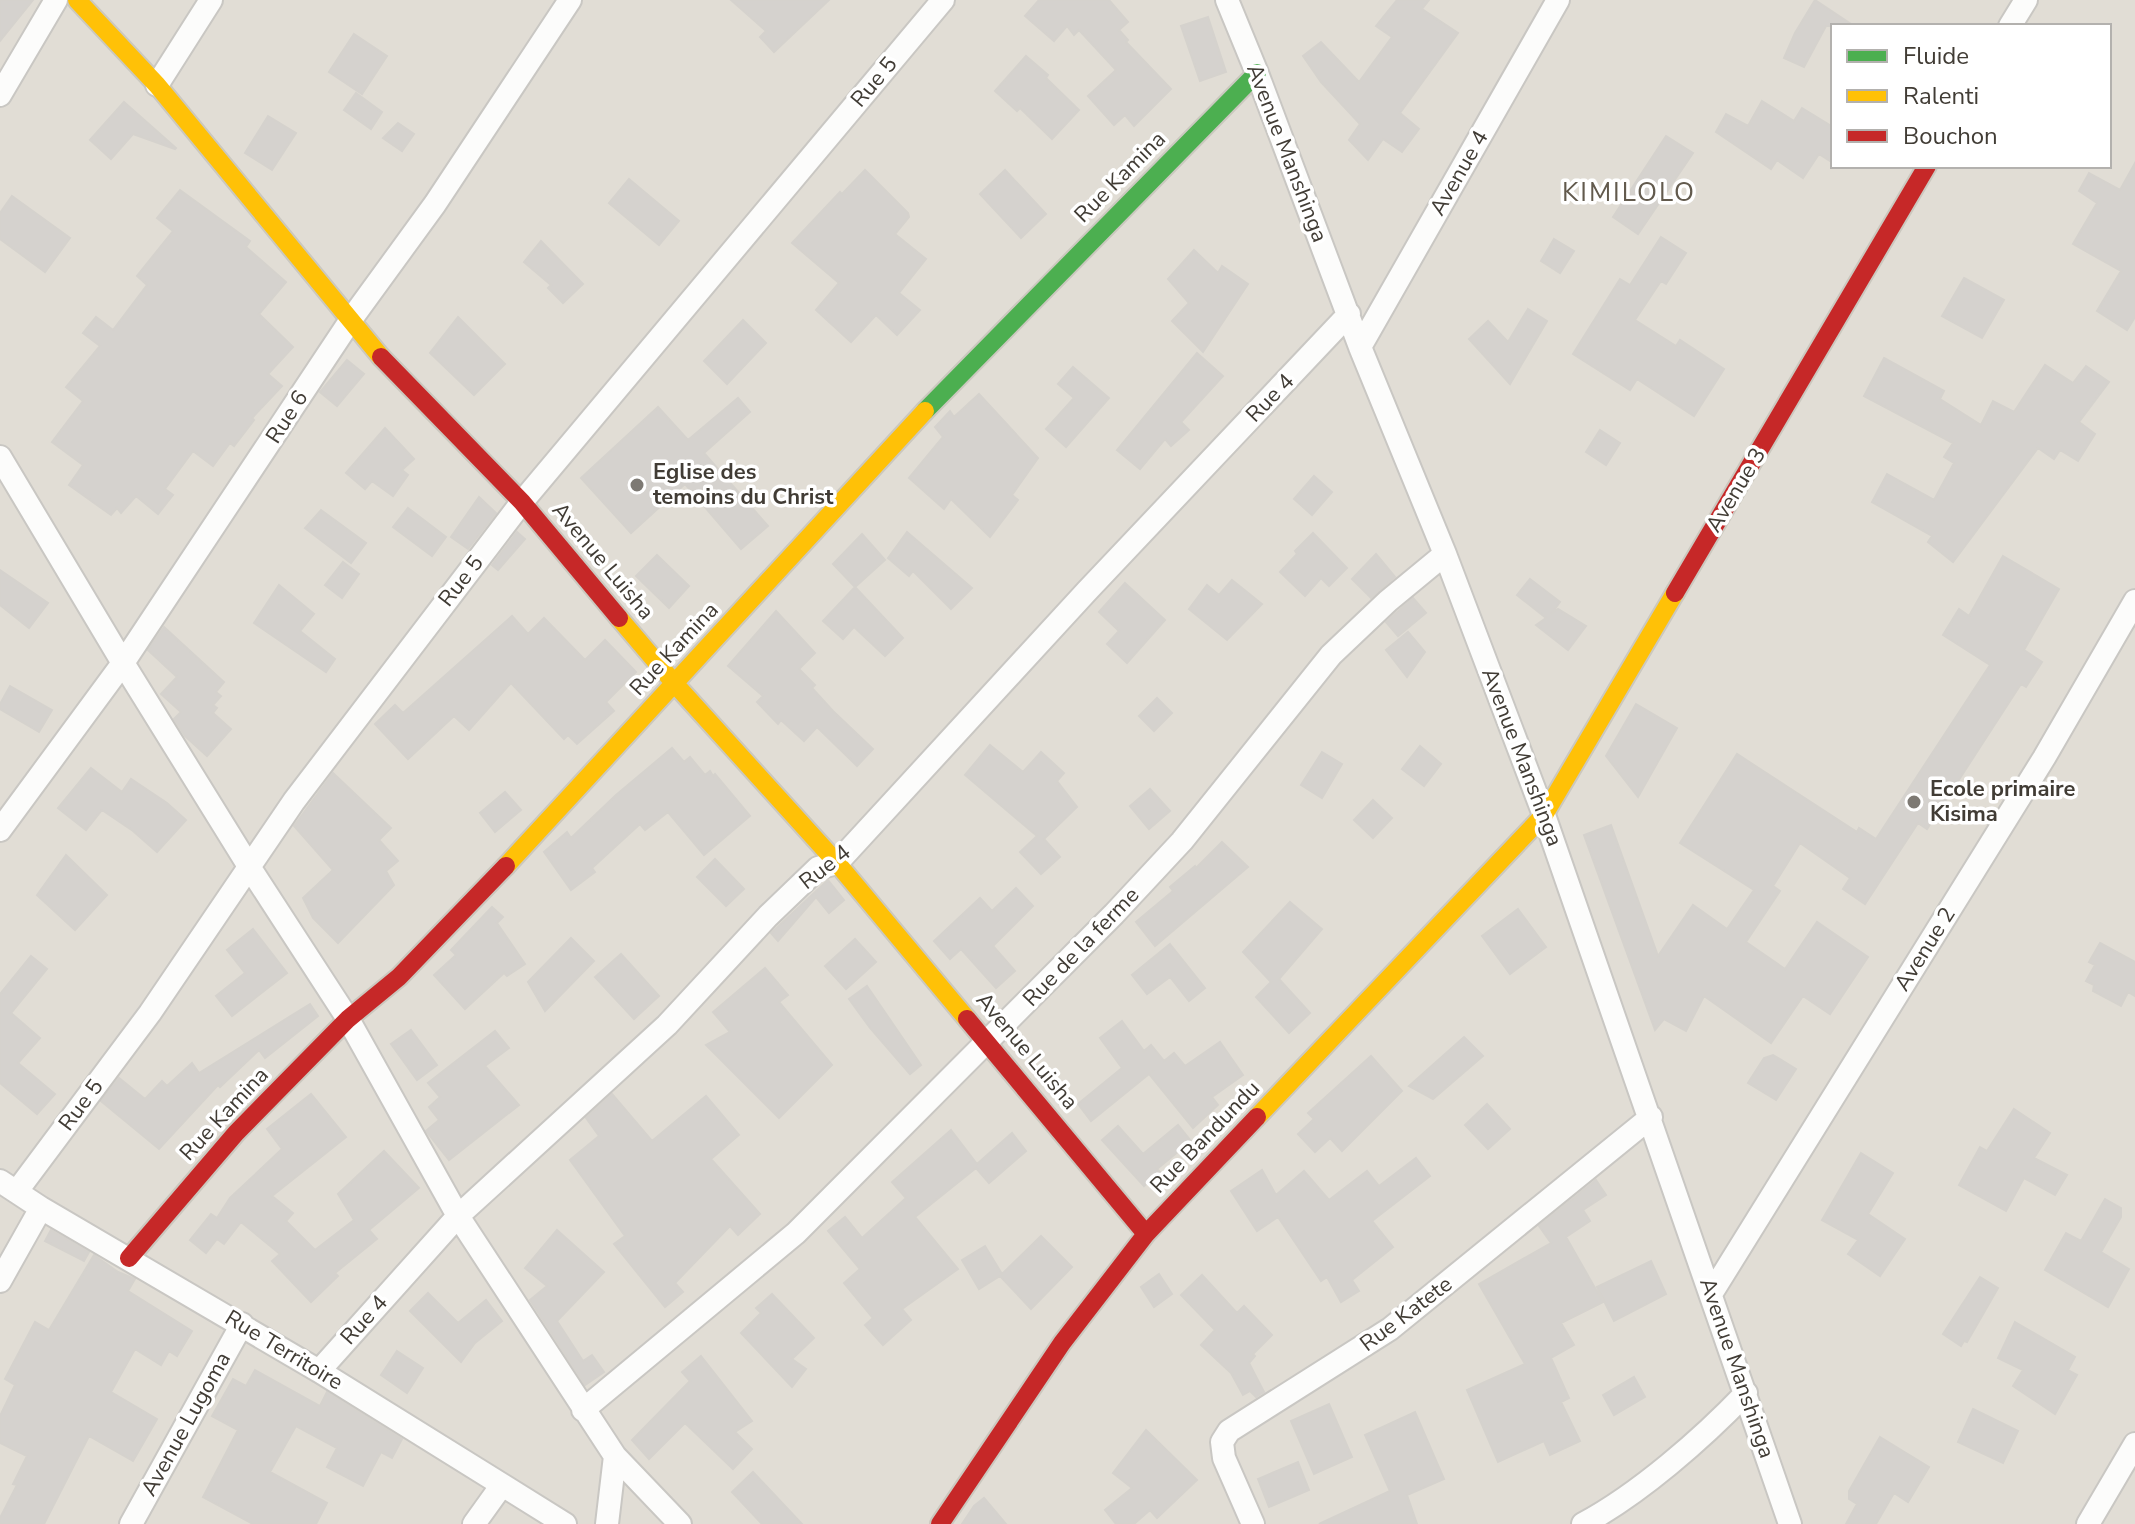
<svg xmlns="http://www.w3.org/2000/svg" width="2135" height="1524" font-family="'Nunito Sans',sans-serif">
  <style>
    .residential { fill: #e1ddd5; fill-rule: evenodd }
    .building { fill: #d5d2ce; stroke: #d5d2cd; stroke-width: 2 }
    .lines { fill: none; stroke-linecap: round; stroke-linejoin: round }
    .street-casing { stroke: #c9c7c3; stroke-width: 26 }
    .fast-casing { stroke: #cbc8bf; stroke-width: 22 }
    .slow-casing { stroke: #cbc8bf; stroke-width: 22 }
    .jam-casing { stroke: #cbc8bf; stroke-width: 22 }
    .street { stroke: #fcfcfb; stroke-width: 22 }
    .fast { stroke: #4caf50; stroke-width: 18 }
    .slow { stroke: #ffc107; stroke-width: 18 }
    .jam { stroke: #c62828; stroke-width: 18 }
    .poi-dot { fill: #7d7973; stroke: #fff; stroke-width: 3 }
    .labels { text-anchor: middle; dominant-baseline: central; stroke-width: 7; stroke-linejoin: round; paint-order: stroke }
    .street-label { font-size: 22px; fill: #413c35; stroke: #fff }
    .poi-label { font-size: 22px; font-weight: bold; fill: #413c35; stroke: #fff; text-anchor: start }
    .quarter-label { font-size: 26px; letter-spacing: 2px; fill: #625a4d; stroke: #fff }
  </style>
  <rect width="100%" height="100%" fill="#edebe7"/>
  <path class="residential" d="M0 0H2135V1524H0ZM1833 26H2109V166H1833Z"/>
  <path class="building" d="M0 0H33L0 41Z
    M731 0H829L774 52 760 37 766 31Z
    M1039 0H1109L1128 22 1119 30 1128 40 1126 42 1171 89 1134 126 1125 115 1114 125 1088 96 1116 70 1079 30 1074 35 1067 26 1054 41 1025 16Z
    M1397 0H1429L1422 9 1458 33 1400 113 1419 129 1402 152 1383 139 1368 160 1349 140 1360 124 1321 82 1303 56 1321 42 1359 82 1392 37 1376 26Z
    M1815 0 1854 26H1826L1804 67 1784 58 1795 33Z
    M1208 17 1226 72 1200 81 1181 26Z
    M354 34 387 56 362 94 329 72Z
    M1026 56 1048 75 1046 78 1079 110 1052 139 1020 108 1017 111 995 91Z
    M356 93 382 112 371 129 344 110Z
    M1762 101 1794 121 1802 108 1833 127V163L1819 154 1803 178 1777 160 1771 169 1716 132 1726 114 1748 126Z
    M124 102 176 148 175 149 133 134 111 159 90 140Z
    M268 116 296 133 272 170 245 153Z
    M398 123 414 134 402 151 383 138Z
    M1666 136 1693 153 1638 234 1613 217Z
    M2135 163V317L2127 330 2097 311 2121 271 2073 244 2097 203 2079 191 2089 173 2120 190Z
    M865 170 908 213 909 217 895 234 926 259 899 293 920 310 897 335 876 315 851 342 816 310 839 283 792 243 840 192 842 194Z
    M1005 170 1046 214 1021 238 980 194Z
    M629 179 679 221 659 245 609 203Z
    M180 190 250 241 246 247 286 282 259 314 293 347 268 374 282 386 252 418 254 420 234 446 230 443 213 466 193 451 165 489 173 495 158 514 136 496 121 513 117 508 111 515 69 485 83 465 52 442 83 401 66 387 100 346 83 333 96 317 113 330 147 285 137 276 173 231 157 218Z
    M12 196 70 238 45 272 0 239V213Z
    M1661 237 1686 253 1666 284 1661 281 1635 320 1676 346 1680 340 1724 369 1694 416 1637 379 1630 390 1573 354 1620 279 1630 285Z
    M1554 239 1574 251 1560 273 1541 261Z
    M541 241 583 284 563 303 548 288 551 285 524 262Z
    M1194 250 1218 273 1222 266 1248 284 1203 352 1172 321 1189 303 1168 279Z
    M1964 278 2004 300 1982 338 1942 316Z
    M1528 309 1547 321 1510 384 1469 339 1488 321 1508 342Z
    M458 317 505 364 474 395 430 353Z
    M743 320 766 343 727 384 704 361Z
    M1197 353 1223 376 1181 422 1189 430 1171 446 1165 439 1140 469 1117 450Z
    M1884 358 1944 391 1940 399 1981 425 1993 401 2014 412 2045 365 2073 383 2086 366 2109 382 2079 422 2095 434 2078 461 2060 450 2054 459 2038 448 1953 562 1928 542 1932 536 1872 502 1887 474 1934 500 1954 463 1944 457 1953 443 1864 396Z
    M347 360 364 374 337 406 320 392Z
    M1073 367 1109 398 1066 447 1046 429 1074 398 1058 384Z
    M979 394 1038 458 1012 495 1018 500 990 537 951 499 944 509 909 478 943 437 935 427 950 411 954 417Z
    M738 398 750 412 704 453 768 526 741 549 685 484 631 533 581 478 658 407 688 440Z
    M385 428 414 459 402 470 408 475 393 496 372 481 365 489 346 473Z
    M1600 430 1620 443 1606 465 1586 452Z
    M1314 476 1332 492 1312 515 1294 499Z
    M479 497 496 513 468 549 451 537Z
    M408 508 446 537 432 556 393 527Z
    M321 510 366 543 351 563 305 528Z
    M517 532 525 539 498 570 492 565Z
    M907 532 972 588 951 609 913 571 909 576 888 558Z
    M1313 533 1347 568 1329 586 1321 578 1305 596 1280 572 1297 554 1295 551Z
    M862 534 885 560 855 587 833 564Z
    M1376 554 1395 577 1371 598 1352 579Z
    M657 555 689 586 669 608 636 576Z
    M2003 556 2059 589 2024 650 2042 662 2026 687 2021 684 1927 829 1918 823 1865 904 1843 889 1850 878 1800 843 1773 886 1780 891 1746 942 1785 969 1817 922 1868 957 1830 1014 1803 996 1771 1043 1704 996 1686 1031 1664 1019 1655 1030 1584 835 1611 825 1658 956 1693 905 1727 929 1754 890 1680 843 1737 754 1857 832 1859 828 1876 839 1990 665 1943 635 1959 609 1969 616Z
    M343 562 359 574 342 598 325 585Z
    M0 570 48 603 29 628 0 605Z
    M1530 579 1560 602 1551 614 1558 609 1586 626 1568 650 1536 625 1546 618 1517 595Z
    M1232 580 1262 604 1227 640 1189 609 1207 585 1219 595Z
    M1125 583 1165 620 1127 663 1107 644 1119 631 1099 612Z
    M279 585 314 614 300 631 335 659 326 672 254 623Z
    M855 587 903 638 885 656 854 627 843 639 823 621Z
    M1413 598 1426 613 1398 636 1386 622Z
    M776 611 815 653 799 669 815 685 812 688 833 711 873 749 857 766 817 727 804 741 781 720 778 724 757 702 763 696 728 666Z
    M512 616 528 634 544 618 585 660 605 640 636 672 606 702 614 711 577 744 568 735 564 739 511 683 469 730 454 716 408 759 375 724 395 705 403 713Z
    M164 627 224 682 216 692 221 696 213 705 217 708 213 713 231 729 207 756 185 736 174 719 181 712 161 694 177 677 148 650Z
    M1408 632 1425 652 1407 677 1386 650Z
    M10 686 52 710 39 732 0 709V704Z
    M1157 698 1172 713 1154 731 1139 716Z
    M1636 704 1677 728 1638 797 1606 756Z
    M990 745 1023 772 1041 752 1064 773 1057 781 1077 807 1044 839 1060 857 1041 874 1020 852 1037 836 965 775Z
    M1420 746 1441 764 1424 786 1402 769Z
    M672 748 684 762 690 757 705 775 710 771 713 776 715 774 750 816 704 855 668 812 645 830 640 824 592 868 595 872 571 890 544 852 567 832 571 838 616 795Z
    M1322 752 1342 764 1322 798 1301 785Z
    M91 768 122 792 131 779 167 803 186 820 157 852 133 831 102 810 86 830 58 808Z
    M333 773 391 828 379 840 398 861 386 871 394 885 338 943 313 918 303 898 333 870 294 826Z
    M1150 789 1170 811 1149 829 1130 806Z
    M505 792 521 810 495 832 480 813Z
    M1373 800 1392 818 1373 838 1354 820Z
    M1222 842 1248 867 1155 946 1136 922 1173 891 1170 887 1195 866 1196 868Z
    M66 855 107 895 75 930 37 895Z
    M715 859 744 889 726 906 697 877Z
    M828 880 844 900 829 913 816 897 778 941 771 933Z
    M1016 888 1033 906 993 946 1015 971 996 988 961 949 950 959 934 941 980 898 992 911Z
    M1290 902 1322 929 1279 979 1310 1013 1289 1033 1256 997 1271 982 1243 952Z
    M492 907 503 917 497 923 525 964 507 976 504 973 465 1009 434 975 456 955 451 950Z
    M1518 909 1546 947 1510 974 1482 936Z
    M253 929 287 973 232 1016 216 996 245 973 227 950Z
    M571 938 594 961 545 1011 528 982Z
    M855 939 876 962 846 989 825 966Z
    M2100 943 2135 962V996L2128 992 2121 1006 2093 991 2094 985 2086 981 2095 965 2089 962Z
    M1170 944 1205 988 1189 1001 1170 977 1147 994 1132 975Z
    M621 954 659 996 634 1019 595 977Z
    M31 956 47 969 11 1013 40 1038 18 1063 55 1094 37 1114 0 1083V994Z
    M765 968 788 995 779 1002 832 1065 779 1118 706 1045 730 1032 713 1012Z
    M867 986 921 1065 910 1074 870 1028 849 999Z
    M310 1004 318 1016 265 1058 259 1050 220 1087 218 1085 159 1149 101 1101 119 1078 145 1099 162 1081 167 1086 192 1063 199 1073Z
    M1122 1021 1144 1051 1151 1045 1164 1061 1174 1053 1185 1066 1220 1042 1243 1075 1212 1097 1218 1105 1193 1128 1149 1074 1154 1070 1091 1121 1078 1104 1122 1068 1100 1038Z
    M411 1030 437 1065 417 1080 391 1044Z
    M495 1031 509 1048 485 1066 519 1105 449 1160 426 1131 439 1120 429 1107 440 1097 428 1083Z
    M1464 1037 1483 1056 1433 1099 1409 1086Z
    M1773 1055 1796 1069 1776 1100 1748 1083 1764 1058Z
    M1371 1056 1402 1091 1342 1151 1330 1138 1315 1152 1298 1134 1314 1119 1308 1113Z
    M311 1094 346 1137 272 1196 293 1213 286 1221 315 1250 354 1220 338 1194 384 1151 419 1188 369 1230 377 1239 335 1273 338 1276 311 1302 272 1261 280 1254 241 1222 224 1244 217 1239 206 1253 190 1240 211 1214 217 1218 230 1198 282 1149 267 1129Z
    M612 1094 652 1141 706 1096 739 1135 711 1159 760 1214 738 1235 730 1226 675 1283 683 1292 665 1307 614 1244 625 1236 570 1160 599 1136 586 1118Z
    M1487 1104 1510 1129 1488 1149 1465 1125Z
    M2014 1109 2050 1133 2034 1158 2067 1175 2055 1195 2024 1178 2006 1211 1959 1185 1980 1147 1987 1151Z
    M1178 1125 1191 1141 1157 1169 1160 1172 1144 1186 1102 1140 1118 1126 1143 1154Z
    M951 1130 977 1164 1012 1133 1026 1151 989 1183 976 1168 915 1217 958 1269 902 1309 911 1320 883 1345 865 1325 873 1318 844 1283 860 1269 828 1231 845 1217 862 1238 906 1198 892 1182Z
    M1861 1153 1893 1173 1868 1214 1905 1239 1880 1276 1848 1254 1858 1240 1822 1220Z
    M1416 1158 1430 1176 1372 1221 1393 1247 1352 1280 1359 1291 1341 1302 1327 1277 1321 1281 1278 1217 1257 1231 1231 1191 1262 1170 1276 1195 1304 1171 1329 1200 1367 1171 1379 1186Z
    M1596 1180 1606 1195 1583 1210 1590 1221 1566 1237 1603 1302 1561 1323 1574 1345 1551 1358 1569 1398 1561 1402 1580 1441 1550 1455 1544 1441 1498 1462 1467 1390 1525 1364 1479 1284 1551 1243 1539 1226Z
    M2105 1199 2121 1208V1217L2101 1252 2129 1269 2108 1307 2045 1270 2066 1233 2081 1241Z
    M51 1230 89 1252 84 1261 45 1241Z
    M557 1230 604 1272 557 1321 583 1361 592 1355 604 1372 585 1385 530 1300 547 1286 525 1268Z
    M1041 1236 1072 1267 1031 1309 1000 1276 979 1289 962 1260 985 1246 1002 1274Z
    M94 1255 118 1272 135 1279 128 1291 192 1331 177 1356 169 1351 161 1365 135 1349 111 1392 157 1419 133 1461 89 1436 44 1524H0V1518L17 1485 13 1484 27 1456 0 1443V1416L15 1385 5 1379 35 1322 49 1330Z
    M1651 1261 1666 1294 1614 1321 1597 1287Z
    M1159 1274 1172 1294 1154 1307 1141 1287Z
    M1202 1275 1237 1313 1244 1306 1272 1335 1253 1354 1255 1356 1249 1363 1264 1392 1256 1397 1250 1391 1243 1395 1231 1373 1201 1345 1215 1330 1181 1295Z
    M1980 1277 1998 1288 1967 1342 1964 1341 1961 1346 1943 1334Z
    M428 1293 458 1323 486 1300 502 1321 475 1343 461 1362 410 1311Z
    M772 1294 814 1338 792 1359 806 1369 792 1387 741 1333 761 1313 756 1308Z
    M2015 1322 2075 1357 2068 1370 2077 1375 2055 1414 2013 1386 2023 1370 1998 1358Z
    M397 1351 423 1368 407 1393 381 1375Z
    M701 1356 752 1421 735 1432 752 1449 733 1469 685 1423 649 1459 632 1440 690 1381 682 1372Z
    M255 1370 320 1406 327 1392 402 1439 392 1458 381 1452 363 1486 327 1467 337 1448 296 1426 270 1472 327 1503 316 1524H253L203 1497 238 1430 212 1416 233 1379 246 1386Z
    M1634 1377 1645 1397 1614 1415 1603 1395Z
    M1329 1404 1352 1457 1314 1474 1291 1421Z
    M1973 1409 2018 1431 2003 1463 1958 1442Z
    M1415 1412 1444 1479 1407 1495 1417 1524H1319L1390 1491 1365 1435Z
    M1146 1430 1197 1480 1157 1518 1150 1510 1134 1524H1116L1105 1510 1132 1488 1113 1473Z
    M1880 1437 1929 1467 1908 1502 1894 1493 1876 1524H1846L1857 1504 1849 1499V1491Z
    M1298 1462 1309 1490 1269 1507 1258 1479Z
    M753 1472 802 1524H762L732 1492Z
    M984 1498 1006 1524H962L974 1506Z"/>
  <g class="lines">
    <defs>
      <path id="street" d="M1227 0 1257 73 1360 347 1445 554 1544 815 1790 1524
        M2010 26 2026 0
        M157 85 211 0
        M0 95 56 0
        M1360 347 1558 0
        M0 457 123 663 250 868 348 1019 458 1216 615 1456 680 1524
        M0 830 123 663 352 318 435 204 570 0
        M0 1181 41 1208 319 1371 565 1524
        M17 1191 150 1013 294 801 522 502 943 0
        M0 1281 41 1208
        M1711 1294 2044 758 2135 601
        M319 1371 458 1216 667 1025 768 916 818 868 837 863 1087 591 1349 314
        M583 1410 796 1233 1114 914 1182 841 1331 655 1388 601 1445 554
        M131 1524 242 1324
        M474 1524 502 1485
        M607 1524 615 1456
        M1253 1524 1224 1458 1222 1442 1229 1431 1390 1329 1651 1117
        M1583 1524C1639 1494 1702 1439 1746 1393
        M2088 1524 2135 1444"/>
      <path id="fast" d="M925 411 1257 73"/>
      <path id="slow" d="M77 0 157 85 381 357
        M619 618 675 684 837 863 967 1019
        M506 866 925 411
        M1257 1117 1544 815 1675 593"/>
      <path id="jam" d="M381 357 522 502 619 618
        M1675 593 1927 166
        M967 1019 1146 1234
        M129 1258 236 1133 348 1019 399 977 506 866
        M940 1524 1062 1343 1146 1234 1257 1117"/>
    </defs>
    <use href="#street" class="street-casing"/>
    <use href="#fast" class="fast-casing"/>
    <use href="#slow" class="slow-casing"/>
    <use href="#jam" class="jam-casing"/>
    <use href="#street" class="street"/>
    <use href="#fast" class="fast"/>
    <use href="#slow" class="slow"/>
    <use href="#jam" class="jam"/>
  </g>
  <g class="poi-dot">
    <circle cx="637" cy="485" r="8"/>
    <circle cx="1914" cy="802" r="8"/>
  </g>
  <g class="labels">
    <g class="street-label">
      <text transform="translate(874 82) rotate(-50)">Rue 5</text>
      <text transform="translate(1287 153) rotate(69)">Avenue Manshinga</text>
      <text transform="translate(1459 173) rotate(-60)">Avenue 4</text>
      <text transform="translate(1120 177) rotate(-45)">Rue Kamina</text>
      <text transform="translate(1270 398) rotate(-46)">Rue 4</text>
      <text transform="translate(287 417) rotate(-57)">Rue 6</text>
      <text transform="translate(1736 490) rotate(-59)">Avenue 3</text>
      <text transform="translate(603 561) rotate(50)">Avenue Luisha</text>
      <text transform="translate(461 581) rotate(-52)">Rue 5</text>
      <text transform="translate(674 649) rotate(-47)">Rue Kamina</text>
      <text transform="translate(1522 757) rotate(69)">Avenue Manshinga</text>
      <text transform="translate(825 867) rotate(-38)">Rue 4</text>
      <text transform="translate(1081 947) rotate(-46)">Rue de la ferme</text>
      <text transform="translate(1925 949) rotate(-58)">Avenue 2</text>
      <text transform="translate(1027 1051) rotate(50)">Avenue Luisha</text>
      <text transform="translate(81 1105) rotate(-53)">Rue 5</text>
      <text transform="translate(224 1114) rotate(-47)">Rue Kamina</text>
      <text transform="translate(1205 1137) rotate(-46)">Rue Bandundu</text>
      <text transform="translate(1406 1314) rotate(-37)">Rue Katete</text>
      <text transform="translate(364 1320) rotate(-48)">Rue 4</text>
      <text transform="translate(284 1350) rotate(31)">Rue Territoire</text>
      <text transform="translate(1737 1368) rotate(71)">Avenue Manshinga</text>
      <text transform="translate(186 1424) rotate(-61)">Avenue Lugoma</text>
    </g>
    <g class="poi-label">
      <text x="653" y="472">Eglise des<tspan x="653" dy="25">temoins du Christ</tspan></text>
      <text x="1930" y="789">Ecole primaire<tspan x="1930" dy="25">Kisima</tspan></text>
    </g>
    <g class="quarter-label">
      <text x="1629" y="192">KIMILOLO</text>
    </g>
  </g>
  <rect x="1831" y="24" width="280" height="144" fill="#ffffff" stroke="#b3b1ae" stroke-width="2"/>
  <rect x="1847" y="50" width="40" height="12" fill="#4caf50" stroke="#b3b1ae" stroke-width="2"/>
  <text x="1903" y="64" font-size="24" fill="#413c35">Fluide</text>
  <rect x="1847" y="90" width="40" height="12" fill="#ffc107" stroke="#b3b1ae" stroke-width="2"/>
  <text x="1903" y="104" font-size="24" fill="#413c35">Ralenti</text>
  <rect x="1847" y="130" width="40" height="12" fill="#c62828" stroke="#b3b1ae" stroke-width="2"/>
  <text x="1903" y="144" font-size="24" fill="#413c35">Bouchon</text>
</svg>
